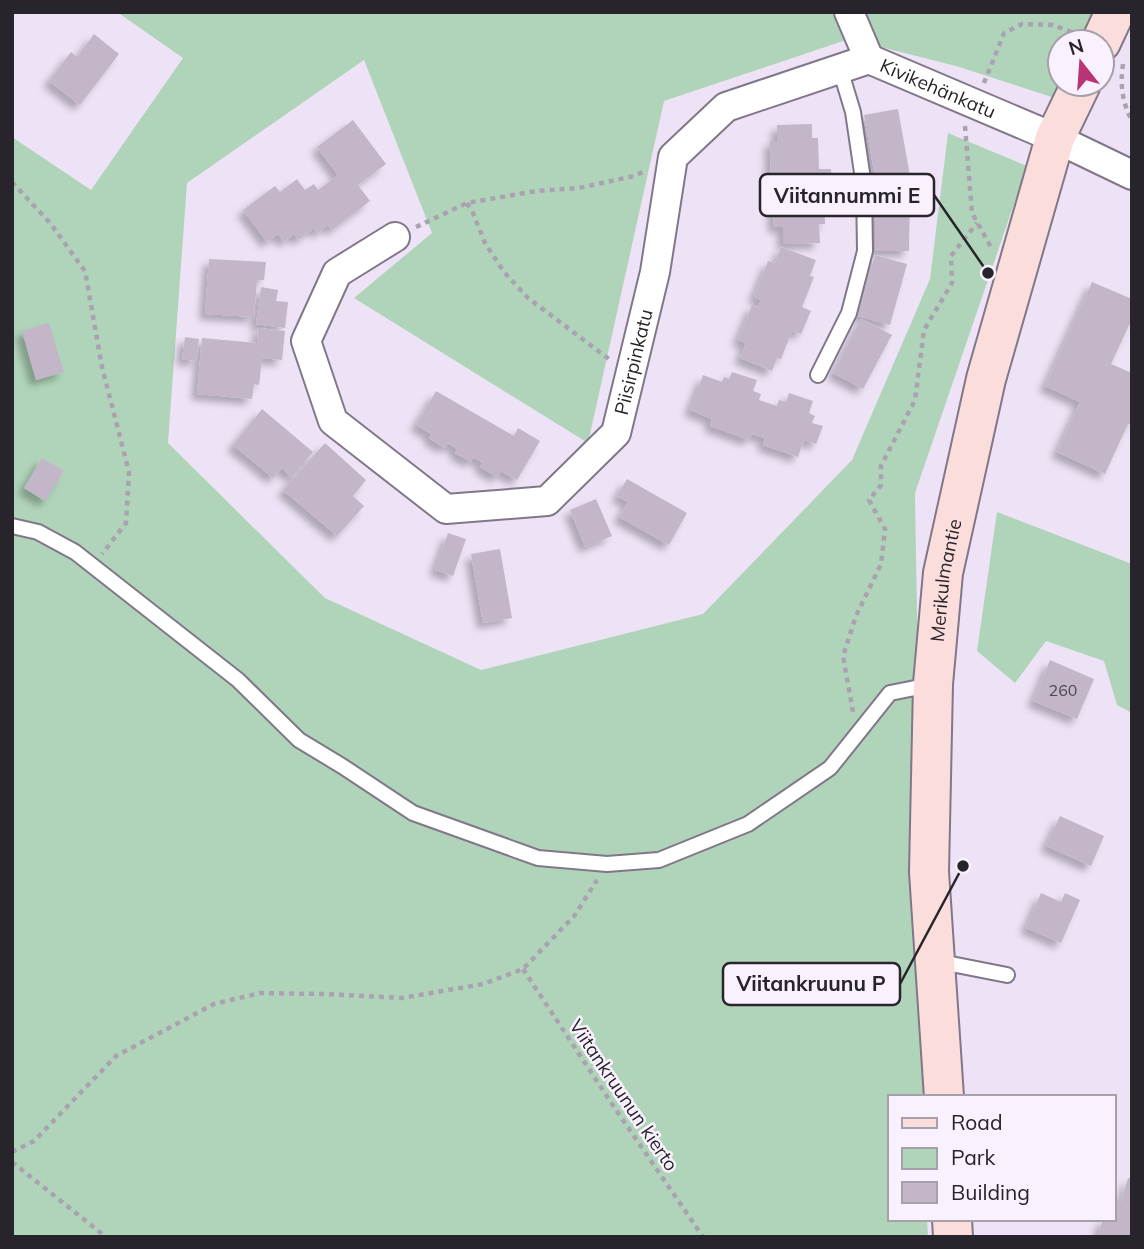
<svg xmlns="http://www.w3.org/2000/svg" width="1144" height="1249" font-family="Mulish,sans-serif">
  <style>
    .green { fill: #b0d4b9 }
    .building { fill: #c2b6c8; filter: url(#shadow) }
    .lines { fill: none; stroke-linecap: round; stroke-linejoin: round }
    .lane-casing { stroke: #817788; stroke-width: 18 }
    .street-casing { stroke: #817788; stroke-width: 32 }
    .secondary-casing { stroke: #817788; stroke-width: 42 }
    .path { stroke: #aaa2b1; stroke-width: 4.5; stroke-dasharray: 5 5; stroke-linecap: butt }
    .lane { stroke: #fff; stroke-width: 14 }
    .street { stroke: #fff; stroke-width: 28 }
    .secondary { stroke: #fbdedc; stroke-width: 38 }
    .labels { text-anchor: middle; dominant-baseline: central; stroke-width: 5; stroke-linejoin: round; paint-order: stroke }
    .number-label { font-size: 16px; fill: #4e4852 }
    .street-label { font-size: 19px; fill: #28242b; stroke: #f9f2fe }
    .leader { fill: none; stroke: #28242b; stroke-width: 2.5 }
    .callout-dot { fill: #28242b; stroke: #f9f2fe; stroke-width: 2.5 }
    .callout { fill: #f9f2fe; stroke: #28242b; stroke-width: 2.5 }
    .callout-label { font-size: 21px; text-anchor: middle; font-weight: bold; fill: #28242b }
  </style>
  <defs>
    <filter id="shadow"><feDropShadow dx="-6" dy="6" stdDeviation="3.5" flood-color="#0004"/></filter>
  </defs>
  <rect width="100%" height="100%" fill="#eee3f6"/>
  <path class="green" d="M117 12H1095L1081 42H1060V84L1055 98 956 66 849 39 664 101 588 443 354 298 432 233 364 60 187 183 168 443 325 598 481 670 703 614 852 460 930 279 948 133 1027 166 915 493 925 1097H890V1219H927L928 1237H12V137L91 190 183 58Z
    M997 512 1132 564V713L1117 705 1104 661 1046 641 1015 683 977 651Z"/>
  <path class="building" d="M94 34 119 54 80 105 49 81 71 52 77 57Z
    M898 109 910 176 876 182 864 115Z
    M353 120 386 164 358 185 370 201 332 230 328 225 318 233 314 228 298 240 294 234 284 242 278 234 267 242 243 210 275 186 280 192 297 179 305 190 314 184 318 190 338 175 317 147Z
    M812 124V138H818L819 169H831L832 195H824L825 224H819L820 243 783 244V227H774L772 190H780V181H771L770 141H777V125Z
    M876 187H910L909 251H875Z
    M781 247 816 260 810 276 814 277 802 307 811 311 801 334 792 331 781 359 777 358 772 371 740 358 746 343 738 340 752 305 758 307 761 300 754 297 768 261 775 263Z
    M875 255 907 264 890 325 858 316Z
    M209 259 266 262 264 280H257L254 317 205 314Z
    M1092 282 1132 299V319L1111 364 1132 373V425L1128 424 1105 474 1057 452 1080 402 1045 386Z
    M261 287 278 290 276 301 288 302 285 328 256 324Z
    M861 319 892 335 863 389 833 373Z
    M49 323 64 372 36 380 22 331Z
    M258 328 285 331 282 360 262 358 259 385 254 384 252 399 197 394 202 338 257 343Z
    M185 337 199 339 196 361 182 359Z
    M732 372 757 380 753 391 761 394 759 400 777 406 779 400 786 402 789 393 813 401 809 413 815 416 812 423 823 426 816 444 804 440 798 457 763 445 765 438 752 434 749 440 710 426 712 419 690 410 703 375 722 382 724 377 729 379Z
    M436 391 514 436 518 428 540 441 517 480 501 471 497 477 480 467 483 463 473 457 471 462 455 453 457 449 448 443 445 448 429 438 431 434 416 425Z
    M262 409 313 452 292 477 282 468 273 478 233 445Z
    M325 443 366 480 353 496 364 506 337 536 283 490Z
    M42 458 64 471 45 501 24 488Z
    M627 479 687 513 669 545 619 517 628 502 617 496Z
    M596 499 612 536 585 547 570 510Z
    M448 533 466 539 453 576 435 570Z
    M500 549 512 618 483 623 471 554Z
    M1050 660 1094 679 1077 719 1033 701Z
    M1060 816 1104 836 1091 866 1046 846Z
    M1041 893 1061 902 1065 893 1080 900 1061 943 1026 928Z
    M1128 1178 1132 1179V1237H1104L1098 1235 1103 1219H1114V1198L1121 1201Z"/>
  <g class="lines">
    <defs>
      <path id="lane" d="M818 375 849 313 865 251 864 186 853 112 840 69
        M12 526 38 532 75 552 238 680 299 740 342 766 413 813 538 858 607 864 659 860 748 824 830 768 890 693 930 685
        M936 961 1007 975"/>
      <g id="street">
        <path id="s1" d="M849 12 869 59 1055 138 1132 175"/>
        <path id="s2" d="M395 237 337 273 306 341 333 421 446 509 547 501 616 433 655 272 673 157 726 107 869 59"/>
      </g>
      <g id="secondary">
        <path d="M1101 42 1115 12"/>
        <path id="s3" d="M944 1097 929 872 933 684 943 573 986 379 1055 138 1081 84"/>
        <path d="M952 1219 953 1237"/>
      </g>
    </defs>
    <use href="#lane" class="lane-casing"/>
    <use href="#street" class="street-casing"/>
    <use href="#secondary" class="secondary-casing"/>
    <path class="path" d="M1123 64C1120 84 1122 102 1132 121
      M984 83 1004 33 1022 24 1053 25 1074 33
      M965 126 972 213 992 249
      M12 182 50 223 85 271 102 367 129 472 126 523 102 554
      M467 203 473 213 485 243 504 272 528 298 609 359
      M416 227 467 203 536 191 579 188 634 176 647 170
      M853 712 843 656 856 616 881 564 885 529 869 500 881 485V466L915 400 924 330 952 283 951 256 977 223
      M523 969 612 1104 703 1237
      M12 1152 34 1141 116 1056 214 1004 260 993 322 994 402 998 483 984 523 969 575 915 597 880
      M12 1162 106 1237"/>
    <use href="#lane" class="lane"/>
    <use href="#street" class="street"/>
    <use href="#secondary" class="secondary"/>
  </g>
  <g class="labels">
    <g class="number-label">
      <text x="1063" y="690">260</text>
    </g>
    <g class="street-label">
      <text stroke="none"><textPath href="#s1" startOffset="126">Kivikehänkatu</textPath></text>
      <text stroke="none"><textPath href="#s2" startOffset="642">Piisirpinkatu</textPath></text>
      <text stroke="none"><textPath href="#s3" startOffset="518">Merikulmantie</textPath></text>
      <text transform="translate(624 1095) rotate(56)">Viitankruunun kierto</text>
    </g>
  </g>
  <path class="leader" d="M988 273L934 195M963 866L900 984"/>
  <g class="callout-dot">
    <circle cx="988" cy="273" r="7"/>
    <circle cx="963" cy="866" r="7"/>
  </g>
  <g class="callout">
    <rect x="760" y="174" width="174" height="42" rx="7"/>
    <rect x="723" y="963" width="177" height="42" rx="7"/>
  </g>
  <g class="callout-label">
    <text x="847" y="203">Viitannummi E</text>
    <text x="811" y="991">Viitankruunu P</text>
  </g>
  <rect width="1144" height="1249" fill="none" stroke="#28242b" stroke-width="28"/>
  <rect x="888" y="1095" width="228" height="126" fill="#f9f2fe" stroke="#a5a0aa" stroke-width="2"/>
  <rect x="902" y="1118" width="35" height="10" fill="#fbdedc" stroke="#a5a0aa" stroke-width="2"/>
  <text x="951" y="1130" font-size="21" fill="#28242b">Road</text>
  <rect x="902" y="1148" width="35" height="21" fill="#b0d4b9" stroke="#a5a0aa" stroke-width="2"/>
  <text x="951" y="1165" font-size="21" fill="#28242b">Park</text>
  <rect x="902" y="1182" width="35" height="21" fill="#c2b6c8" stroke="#a5a0aa" stroke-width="2"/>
  <text x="951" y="1200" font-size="21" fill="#28242b">Building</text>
  <g transform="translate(1081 63) rotate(343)"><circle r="33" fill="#f9f2fe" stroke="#a5a0aa" stroke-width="2"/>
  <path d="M0-5L12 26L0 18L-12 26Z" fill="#b93375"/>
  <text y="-10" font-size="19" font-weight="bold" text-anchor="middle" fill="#28242b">N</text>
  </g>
</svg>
